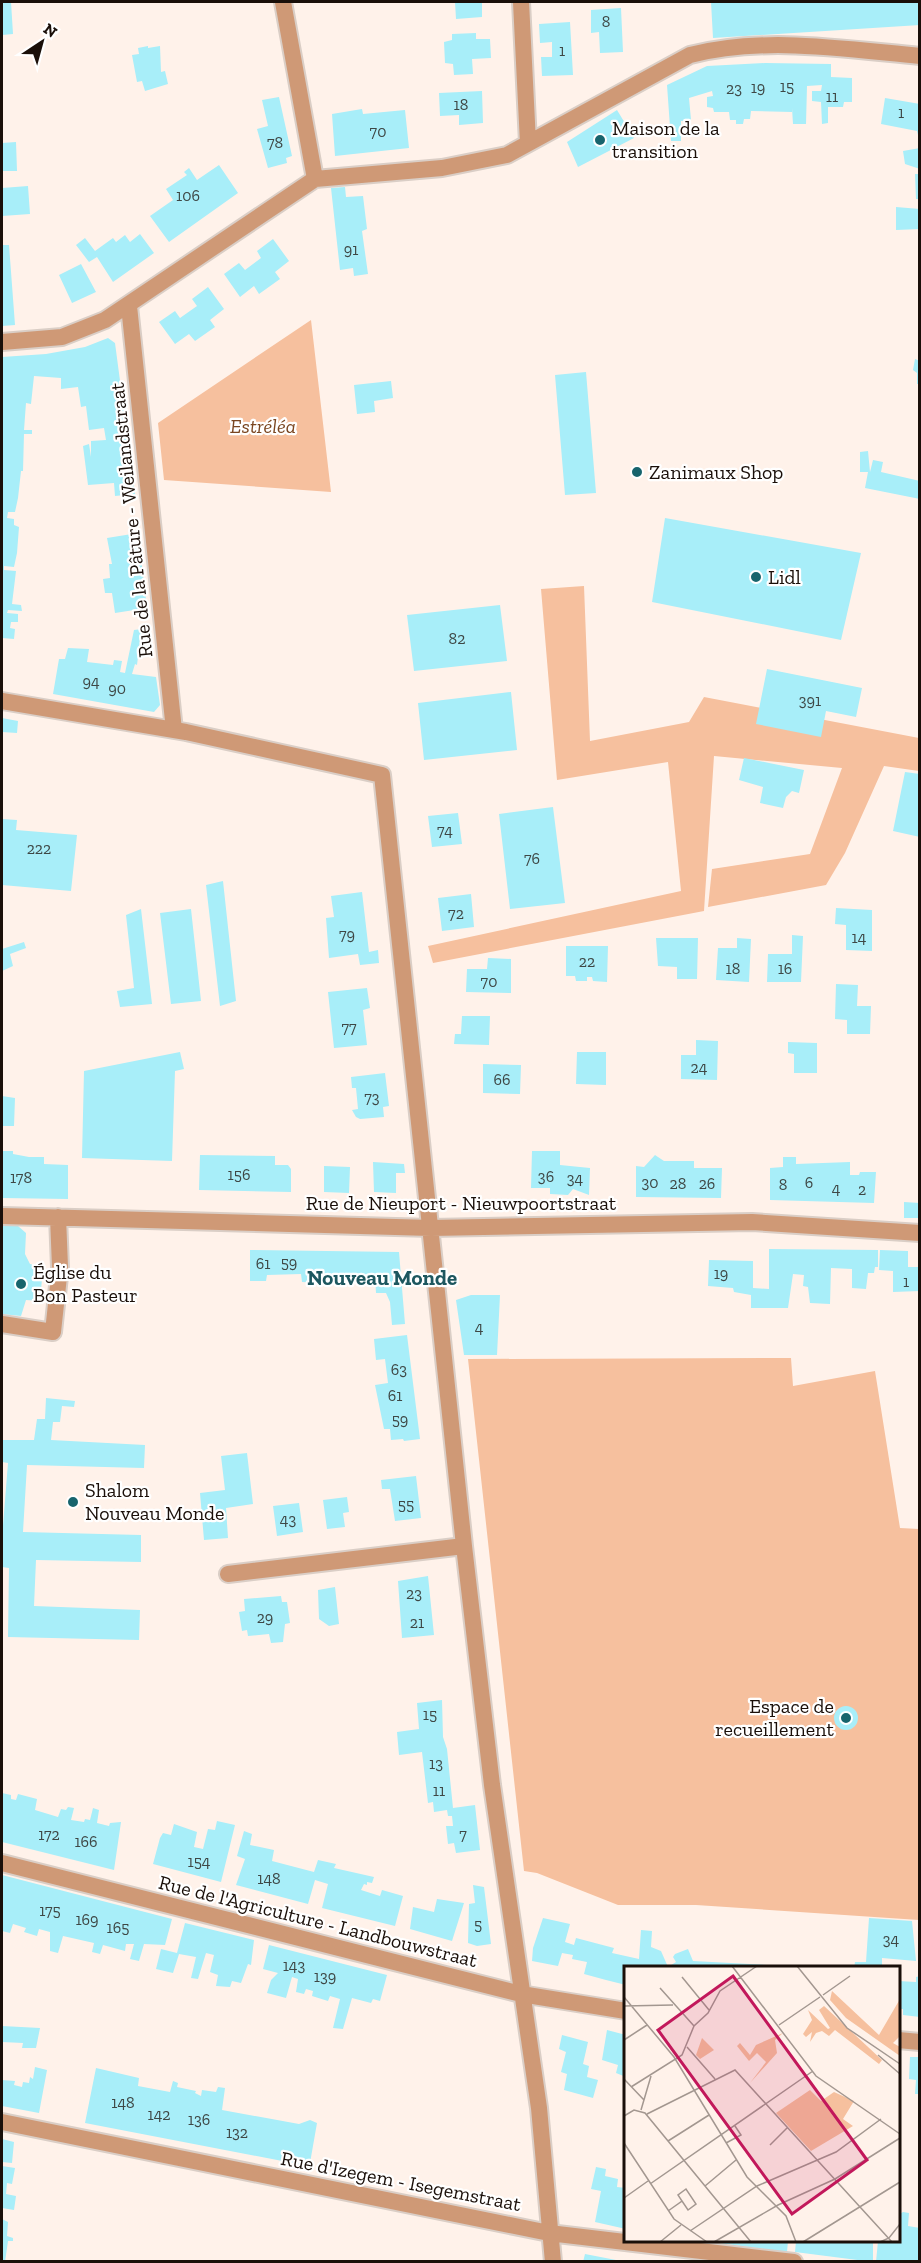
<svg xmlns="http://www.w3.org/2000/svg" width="921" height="2263" font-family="'Zilla Slab',serif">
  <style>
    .green { fill: #f6c09e }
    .building { fill: #a8eef9 }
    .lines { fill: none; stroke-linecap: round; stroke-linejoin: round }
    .street-casing { stroke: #dacec6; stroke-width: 20 }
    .street { stroke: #cf9976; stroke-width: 16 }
    .poi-dot { fill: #17646d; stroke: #fff; stroke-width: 2 }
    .labels { text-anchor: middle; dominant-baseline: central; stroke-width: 4.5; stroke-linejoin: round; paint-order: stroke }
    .number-label { font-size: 16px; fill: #3e4745 }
    .poi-label { font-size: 20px; fill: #1a0f09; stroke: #fff; text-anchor: start }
    .park-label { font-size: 20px; font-style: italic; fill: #7a451f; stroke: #fff }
    .street-label { font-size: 20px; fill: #1a0f09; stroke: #fff }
    .neighbourhood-label { font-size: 21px; font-weight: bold; fill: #1d575f; stroke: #fff }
    .inset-road { fill: none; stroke: #a39790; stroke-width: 1.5 }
    .view { fill: #c2185b; fill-opacity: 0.15; stroke: #c2185b; stroke-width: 3 }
    .inset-edge { fill: none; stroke: #1a0f09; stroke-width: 3 }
  </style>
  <rect width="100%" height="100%" fill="#fff2ea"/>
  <path class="green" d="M311 320 331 492 164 480 158 423Z
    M584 586 590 741 689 722 704 697 919 738V771L884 766 845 853 826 885 708 907 712 869 810 854 842 768 714 756 704 911 433 963 428 946 681 891 668 762 557 780 541 589Z
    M791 1358 793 1386 875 1371 900 1528 919 1529V1920L696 1905H618L537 1873 524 1871 468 1359Z"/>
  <path class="building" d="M2 2H11L13 34 2 35Z
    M455 2H482V17L456 19Z
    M711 2H920V25L713 38Z
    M621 8 623 52 600 53 599 32 591 33V10Z
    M570 22 573 75 542 76 541 57H552V42L540 43 539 24Z
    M476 33V39H490L491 58 472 59 473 74 454 75 453 64 445 63 444 42 452 40V34Z
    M148 46V48L160 46 161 72 165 71 168 84 145 91 142 81 137 82 132 55 139 54 138 48Z
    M765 63 831 64V77L852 78V102H844L843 107H828V123L822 124 821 102 812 101V91H821L822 85 807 86 806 124H793L792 108V112L751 111 750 119H744L743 124H736V120H730L729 112H714L713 108 707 107V97L713 96 712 91 689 98 691 120 681 121V141H671L667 85 707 66Z
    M482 91 483 123 459 125V115L440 116 439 93Z
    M279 97 292 156 286 158 287 163 268 168 257 129 268 126 262 100Z
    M885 98 920 104V143L917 131 881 124Z
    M362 109 363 114 405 110 409 148 335 156 332 114Z
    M617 110 634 138 578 167 567 142Z
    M16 142 17 171H2V143Z
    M920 148V169L905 164 903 151Z
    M219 165 238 193 169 242 150 216 173 200 166 189 187 175 184 172 189 168 197 180Z
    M915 174H920V199H916Z
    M28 186 30 214 2 216V188Z
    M345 187 346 197 363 196 367 229 362 231 368 274 354 276 353 268 340 270 331 188Z
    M896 207 920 209V229L896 230Z
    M140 234 154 253 113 282 97 257 89 262 76 245 85 238 95 251 113 238 116 242 125 235 130 242Z
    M273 239 289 261 275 272 280 279 259 294 254 286 240 297 224 274 239 263 245 270 261 258 257 251Z
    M2 245H9L15 325 2 326Z
    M81 264 96 292 72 303 59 275Z
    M208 287 224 309 210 320 215 327 195 341 189 334 175 344 159 322 175 311 180 318 197 306 192 299Z
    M108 338 115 343 135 494 115 496 114 483 88 485 83 446 89 444 91 457V441L106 440 104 428 89 430 86 406 81 407 78 387 61 389V378L34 376 31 404 26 403 24 430H32V434H24L23 471H21L18 498 15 512H8L7 518 14 519V525L19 527 17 553 14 567 4 566V570L16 571 12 604 21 605 22 611 8 610 7 613 18 614V622H11L10 628 15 629 14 639 2 638V357L46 354 85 347Z
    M915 359 920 361V384H917V373L913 370Z
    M586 372 596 493 565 495 555 375Z
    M391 381 393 398 374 401 375 412 357 414 354 385Z
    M868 451 870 472 873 460 883 462 881 472 920 481V499L865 488 868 472H860V452Z
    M665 518 861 553 841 640 652 602Z
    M138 533 147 608 115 613 112 593H105L103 579 110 578 109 564H112L107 538Z
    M500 605 507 661 414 671 407 615Z
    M150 628 151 638 140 640 137 665 135 664 132 674 156 677 160 705 154 712 53 694 59 659H65L68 648 89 649 87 662 113 665 114 660 122 661 120 672 125 673 134 630Z
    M767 669 862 688 856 717 826 711 821 737 756 724Z
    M511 692 517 750 424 760 418 703Z
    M2 718 18 721 17 733 2 732Z
    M744 758 804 770 799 793 792 791 786 797 783 808 760 803 763 787 739 780Z
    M905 772 920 774V837L893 831Z
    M553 807 565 903 510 909 499 814Z
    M458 813 462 844 432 847 428 816Z
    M2 819 17 820 16 830 77 835 71 891 2 885Z
    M223 881 236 1001 220 1006 206 885Z
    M362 892 369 952 378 950 379 963 360 965 358 954 329 958 326 918 334 917 331 896Z
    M471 894 474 927 442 931 438 898Z
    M836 908 872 910V951L846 950V925L835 924Z
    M141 909 152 1004 120 1007 117 991 134 988 126 915Z
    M191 909 201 1001 171 1004 160 913Z
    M792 935 803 936 801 982H767L768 954H792Z
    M656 938H698L697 979H677V967L658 966Z
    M737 938 751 939 749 982 716 980 718 948H737Z
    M24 942 26 948 10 954 13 966 2 971V949Z
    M566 946H608L607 982 593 981 592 977H587V981H576L575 976H566Z
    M488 958 511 959V993L466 992 467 969H487Z
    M836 984 858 985 857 1006H871L870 1034H847V1020L835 1019Z
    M367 988 370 1008 363 1010 367 1045 334 1048 328 992Z
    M462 1016H490L489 1045 454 1044 455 1034H461Z
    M696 1040 718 1041 717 1080 681 1079V1055H696Z
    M788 1042 817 1043V1073H794V1054L788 1053Z
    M180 1052 184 1069 175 1071 172 1161 82 1158 84 1071Z
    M577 1052H606V1085L576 1084Z
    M483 1064 521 1065 520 1094 483 1093Z
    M385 1073 389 1106 383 1107 384 1117 360 1119 356 1117 352 1110 358 1109 356 1088H352L351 1077Z
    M2 1096 15 1098 14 1126H2Z
    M2 1151H13V1154L29 1157H44V1164L68 1165V1199L2 1198Z
    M532 1151H560V1165L590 1168 589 1195 573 1189 568 1195 550 1194V1188H531Z
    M200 1155 275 1156V1165H288L291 1169V1192L199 1190Z
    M655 1155 664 1161H694V1168H722L721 1198 636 1197V1166L644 1167Z
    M783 1157H796V1164L850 1162V1175H859L860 1172H876L874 1203 770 1200V1168L783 1167Z
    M373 1162 404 1164 405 1173H396V1193L374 1192Z
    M324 1166 350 1167 349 1193 324 1192Z
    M904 1202 920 1203V1218H904Z
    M3 1225 18 1226 26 1233 25 1254 30 1264 43 1268 40 1301 26 1300 21 1316 2 1314Z
    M769 1249 878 1250V1267H875L874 1273H868L866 1289 852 1288V1269L831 1268 830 1304 810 1303 808 1287 803 1286 804 1275 793 1274 788 1308H751V1295L734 1292 733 1288 708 1286 709 1260 753 1261V1288L769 1289Z
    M250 1250 399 1252 405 1324 392 1325 390 1302 386 1293H376L375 1276 337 1278V1284L302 1282 301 1274 267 1275 266 1281H250Z
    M880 1250 908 1251V1267H920V1291L893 1292V1271L879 1270Z
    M471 1295H500L497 1355H464L456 1300Z
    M407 1335 420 1439 404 1441 403 1439 391 1440 390 1429H384L375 1385 388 1383 385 1359 376 1360 374 1339Z
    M46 1398 75 1401 74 1407 62 1406 60 1422H53L51 1440 145 1445 144 1468 27 1465 23 1532 141 1535V1562L36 1560 34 1606 140 1610 139 1640 8 1637 9 1568 2 1567V1538L8 1463 2 1462V1440H34L37 1419H45Z
    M247 1453 253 1504 226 1508 228 1538 204 1540 200 1493 225 1490 221 1456Z
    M416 1476 421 1518 395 1521 390 1489H382L381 1480Z
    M347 1497 349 1512 343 1513 345 1527 327 1529 323 1500Z
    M299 1503 303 1532 277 1536 273 1506Z
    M428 1576 434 1635 402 1638 398 1581Z
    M335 1587 339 1624 329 1626 319 1619 318 1590Z
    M281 1596 282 1602H287L290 1623 285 1624 283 1642 271 1643 269 1634 248 1636 247 1630 242 1631 239 1612 245 1611 244 1599Z
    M442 1700 443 1737 447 1749 453 1808 475 1805 480 1850 456 1853 454 1843 448 1844 446 1826H453L452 1816H448L447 1810 434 1812 433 1802 428 1803 422 1752 399 1755 397 1732 419 1729 417 1703Z
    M834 1718a12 12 0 1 1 24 0a12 12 0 1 1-24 0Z
    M2 1793 11 1795V1799L16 1800 18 1794 37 1799 35 1810 58 1817 61 1809 66 1810 68 1807 74 1808 71 1820 84 1822 85 1819 90 1820 93 1808 99 1810 97 1823 109 1826 110 1823 121 1822 114 1870 2 1842Z
    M217 1821 235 1825 221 1882 153 1864 160 1838 163 1833 171 1835 174 1824 197 1832 194 1847 203 1849 208 1829 215 1830Z
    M244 1831 252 1834 250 1845 274 1850 272 1861 314 1872 318 1860 336 1864 334 1868 374 1877 372 1883 367 1882V1885L364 1884 361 1890 380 1896 382 1890 403 1896 395 1926 322 1908 328 1884 315 1880 308 1904 236 1885 245 1859 237 1856Z
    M2 1875 172 1919 165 1945 144 1944 139 1961 130 1959 134 1944H126L125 1951 103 1945 100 1954 92 1952 94 1943 63 1936 58 1953 50 1951V1932L39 1929 37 1936 24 1932 26 1928 13 1924 10 1933 2 1931Z
    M473 1885 484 1887 491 1944 477 1946 468 1943 469 1904 475 1903Z
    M437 1899 464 1903 452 1941 410 1929 413 1907 434 1912Z
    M543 1918 570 1924 565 1942 574 1945 576 1938 614 1948 612 1953 639 1959 641 1930 652 1931 651 1947 661 1951 668 1967 676 1962 673 1957 675 1954 688 1949 693 1961 767 1965V1968H626V1985L606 1980 584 1974 587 1962 572 1959 573 1955 562 1953 558 1966 532 1961 533 1948Z
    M869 1918 912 1921 916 1961 882 1958V1968H854L855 1962H866Z
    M185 1923 254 1940 251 1965 248 1964 241 1983 232 1981 230 1987 216 1986 218 1975 210 1972 214 1955 206 1953 198 1979 191 1978 196 1957 179 1954 173 1973 156 1969 161 1949 177 1953Z
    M269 1945 387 1975 380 2001 373 1999 371 2003 352 1998 343 2029 333 2028 340 1999 330 1996 328 2001 312 1996 313 1991 306 1989 304 1994 296 1992 298 1979 292 1977 286 1998 267 1993 271 1980 278 1973 263 1969Z
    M920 1976V2017L903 2015V2009H898V1981L916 1982V1977Z
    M2 2026 40 2028 36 2048H22L23 2043 2 2042Z
    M607 2030 626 2035V2077L616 2073 618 2065 602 2060Z
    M562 2035 588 2042 583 2064 589 2066 587 2077 598 2080 593 2098 564 2090 567 2074 561 2072 566 2052 559 2049Z
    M910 2057H920V2094H915L916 2080 909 2079Z
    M35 2067 47 2070 39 2113 2 2106V2080L15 2081 14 2085 22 2087 23 2082 29 2083 30 2077 33 2079Z
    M96 2068 139 2078 138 2086 170 2092 173 2081 178 2083 177 2087 196 2091 195 2093 201 2096 202 2090 216 2092 218 2087 225 2088 222 2110 299 2124 310 2120 317 2123 310 2163 303 2165 85 2123Z
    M2 2139 14 2142 12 2163 2 2162Z
    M2 2166 15 2168 12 2184 7 2183 6 2194 16 2196 14 2210 2 2208Z
    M596 2167 606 2169 605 2176 618 2179 617 2187 626 2188V2229L595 2222 601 2191 591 2189Z
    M903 2212 909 2213 908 2226 920 2228V2262H876L878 2241H898V2215Z
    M2 2219 8 2222 7 2236 13 2238V2241H8L5 2262H2Z
    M703 2241H788L787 2252Z
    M796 2241H873V2262L795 2252Z
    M585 2254 616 2260V2262H583Z"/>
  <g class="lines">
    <defs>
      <path id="street" d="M283 2 315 179
        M521 2 528 143
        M129 306 174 730
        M2 342 62 337 105 320 315 179 442 168 507 155 690 55C764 36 844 49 920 56
        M2 701 186 732 382 775 464 1546 492 1785 539 2108 553 2262
        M2 1216 431 1228 752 1222 920 1233
        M2 1324 53 1332 60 1267 58 1217
        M228 1574 464 1546
        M2 1863 521 1994 626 2011
        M898 2040 920 2042
        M2 2122 549 2233 794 2262"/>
    </defs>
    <use href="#street" class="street-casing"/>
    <use href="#street" class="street"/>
  </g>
  <g class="poi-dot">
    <circle cx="600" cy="140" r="6"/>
    <circle cx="637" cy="472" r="6"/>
    <circle cx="756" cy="577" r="6"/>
    <circle cx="21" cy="1284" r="6"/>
    <circle cx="73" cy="1502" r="6"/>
    <circle cx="846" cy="1718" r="6"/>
  </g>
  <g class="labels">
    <g class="number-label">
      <text x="606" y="21">8</text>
      <text x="562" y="50">1</text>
      <text x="787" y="86">15</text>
      <text x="758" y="87">19</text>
      <text x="734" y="88">23</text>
      <text x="832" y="96">11</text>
      <text x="461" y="104">18</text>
      <text x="901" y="112">1</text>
      <text x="378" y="131">70</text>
      <text x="275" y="142">78</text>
      <text x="188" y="195">106</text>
      <text x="351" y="249">91</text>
      <text x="457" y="638">82</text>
      <text x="91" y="681">94</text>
      <text x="117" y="688">90</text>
      <text x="810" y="700">391</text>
      <text x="445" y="830">74</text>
      <text x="39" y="848">222</text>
      <text x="532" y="858">76</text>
      <text x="456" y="913">72</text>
      <text x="347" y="934">79</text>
      <text x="859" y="937">14</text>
      <text x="587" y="961">22</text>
      <text x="733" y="968">18</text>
      <text x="785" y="968">16</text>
      <text x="489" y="981">70</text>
      <text x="349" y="1027">77</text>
      <text x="699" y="1067">24</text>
      <text x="502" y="1079">66</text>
      <text x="372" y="1097">73</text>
      <text x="239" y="1174">156</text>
      <text x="546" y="1176">36</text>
      <text x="21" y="1177">178</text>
      <text x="575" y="1178">34</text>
      <text x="650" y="1182">30</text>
      <text x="809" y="1182">6</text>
      <text x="678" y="1183">28</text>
      <text x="707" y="1183">26</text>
      <text x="783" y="1184">8</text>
      <text x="836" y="1188">4</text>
      <text x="862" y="1189">2</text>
      <text x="289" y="1262">59</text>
      <text x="263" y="1263">61</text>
      <text x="721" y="1273">19</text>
      <text x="906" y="1281">1</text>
      <text x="479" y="1327">4</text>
      <text x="399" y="1369">63</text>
      <text x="395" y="1395">61</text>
      <text x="400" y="1419">59</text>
      <text x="406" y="1504">55</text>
      <text x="288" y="1519">43</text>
      <text x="414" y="1593">23</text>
      <text x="265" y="1617">29</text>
      <text x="417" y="1622">21</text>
      <text x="430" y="1714">15</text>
      <text x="436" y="1763">13</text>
      <text x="439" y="1790">11</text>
      <text x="49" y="1834">172</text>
      <text x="463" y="1834">7</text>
      <text x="86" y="1841">166</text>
      <text x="199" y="1861">154</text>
      <text x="269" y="1878">148</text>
      <text x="50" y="1910">175</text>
      <text x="87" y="1919">169</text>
      <text x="478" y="1924">5</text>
      <text x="118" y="1927">165</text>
      <text x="891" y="1939">34</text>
      <text x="294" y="1965">143</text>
      <text x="325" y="1976">139</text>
      <text x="123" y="2102">148</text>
      <text x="159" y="2114">142</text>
      <text x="199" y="2119">136</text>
      <text x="237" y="2132">132</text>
    </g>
    <g class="poi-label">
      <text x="612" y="128">Maison de la<tspan x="612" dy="23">transition</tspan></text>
      <text x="649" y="472">Zanimaux Shop</text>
      <text x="768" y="577">Lidl</text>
      <text x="33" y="1272">Église du<tspan x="33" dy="23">Bon Pasteur</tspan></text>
      <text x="85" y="1490">Shalom<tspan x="85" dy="23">Nouveau Monde</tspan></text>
      <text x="834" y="1706" text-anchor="end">Espace de<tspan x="834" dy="23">recueillement</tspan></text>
    </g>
    <g class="park-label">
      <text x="263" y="426">Estréléa</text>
    </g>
    <g class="street-label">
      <text transform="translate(131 520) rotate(-96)">Rue de la Pâture - Weilandstraat</text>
      <text x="461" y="1203">Rue de Nieuport - Nieuwpoortstraat</text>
      <text transform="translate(318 1921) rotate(14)">Rue de l'Agriculture - Landbouwstraat</text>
      <text transform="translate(401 2181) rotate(11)">Rue d'Izegem - Isegemstraat</text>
    </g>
    <g class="neighbourhood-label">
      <text x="382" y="1277">Nouveau Monde</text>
    </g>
  </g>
  <g transform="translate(624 1966)">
    <rect width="276" height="276" fill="#fff2ea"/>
    <path d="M208 25 255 69 276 33V70L269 77 276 81V90L222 52 206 34ZM200 40 258 94 255 98 211 64 205 70 198 65 192 67 186 76 188 66 182 71 179 68 188 54 184 44 204 63 206 62 195 44ZM159 67 151 74 153 87 126 117 142 96 133 87 125 95 113 80 116 77 126 89 132 79ZM78 72 90 84 76 93 72 89ZM186 124 197 135 210 126 230 135 219 153 229 160 187 185 152 147Z" fill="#f6c09e"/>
    <path class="inset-road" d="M108 0 192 110 276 168M173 0 223 62 276 98M58 11 85 44M36 22 70 60M199 29 226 10M0 31 50 91 123 211 162 250 172 276M0 40 49 39M155 59 196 31M0 74 23 59M63 81 91 113M254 89 276 108M0 113 20 134M7 121 58 89 70 60 84 47 96 25 133 0M17 144 27 110M23 148 111 104 268 276M0 150 10 144 21 147 127 276M44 175 85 149M0 177 50 253 83 276M102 177 117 169 111 160M146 179 163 162M26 218 189 105M81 220 112 194M0 232 24 215M44 245 58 235 54 229 62 223 72 238 64 244 58 235M66 265 133 220 212 186 257 153M36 276 57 259M90 276 154 239 211 213 276 172M179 276 276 216M256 276 265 272 276 258"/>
    <path class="view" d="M109 10 243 194 168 248 34 64Z"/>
    <rect width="276" height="276" class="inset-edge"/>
  </g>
  <rect width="921" height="2263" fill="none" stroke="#1a0f09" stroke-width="6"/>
  <g transform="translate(42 42) rotate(36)" stroke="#ffffff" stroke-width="4.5" paint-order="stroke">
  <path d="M0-4.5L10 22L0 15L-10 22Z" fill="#1a0f09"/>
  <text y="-9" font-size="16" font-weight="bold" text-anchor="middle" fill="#1a0f09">N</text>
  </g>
</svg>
